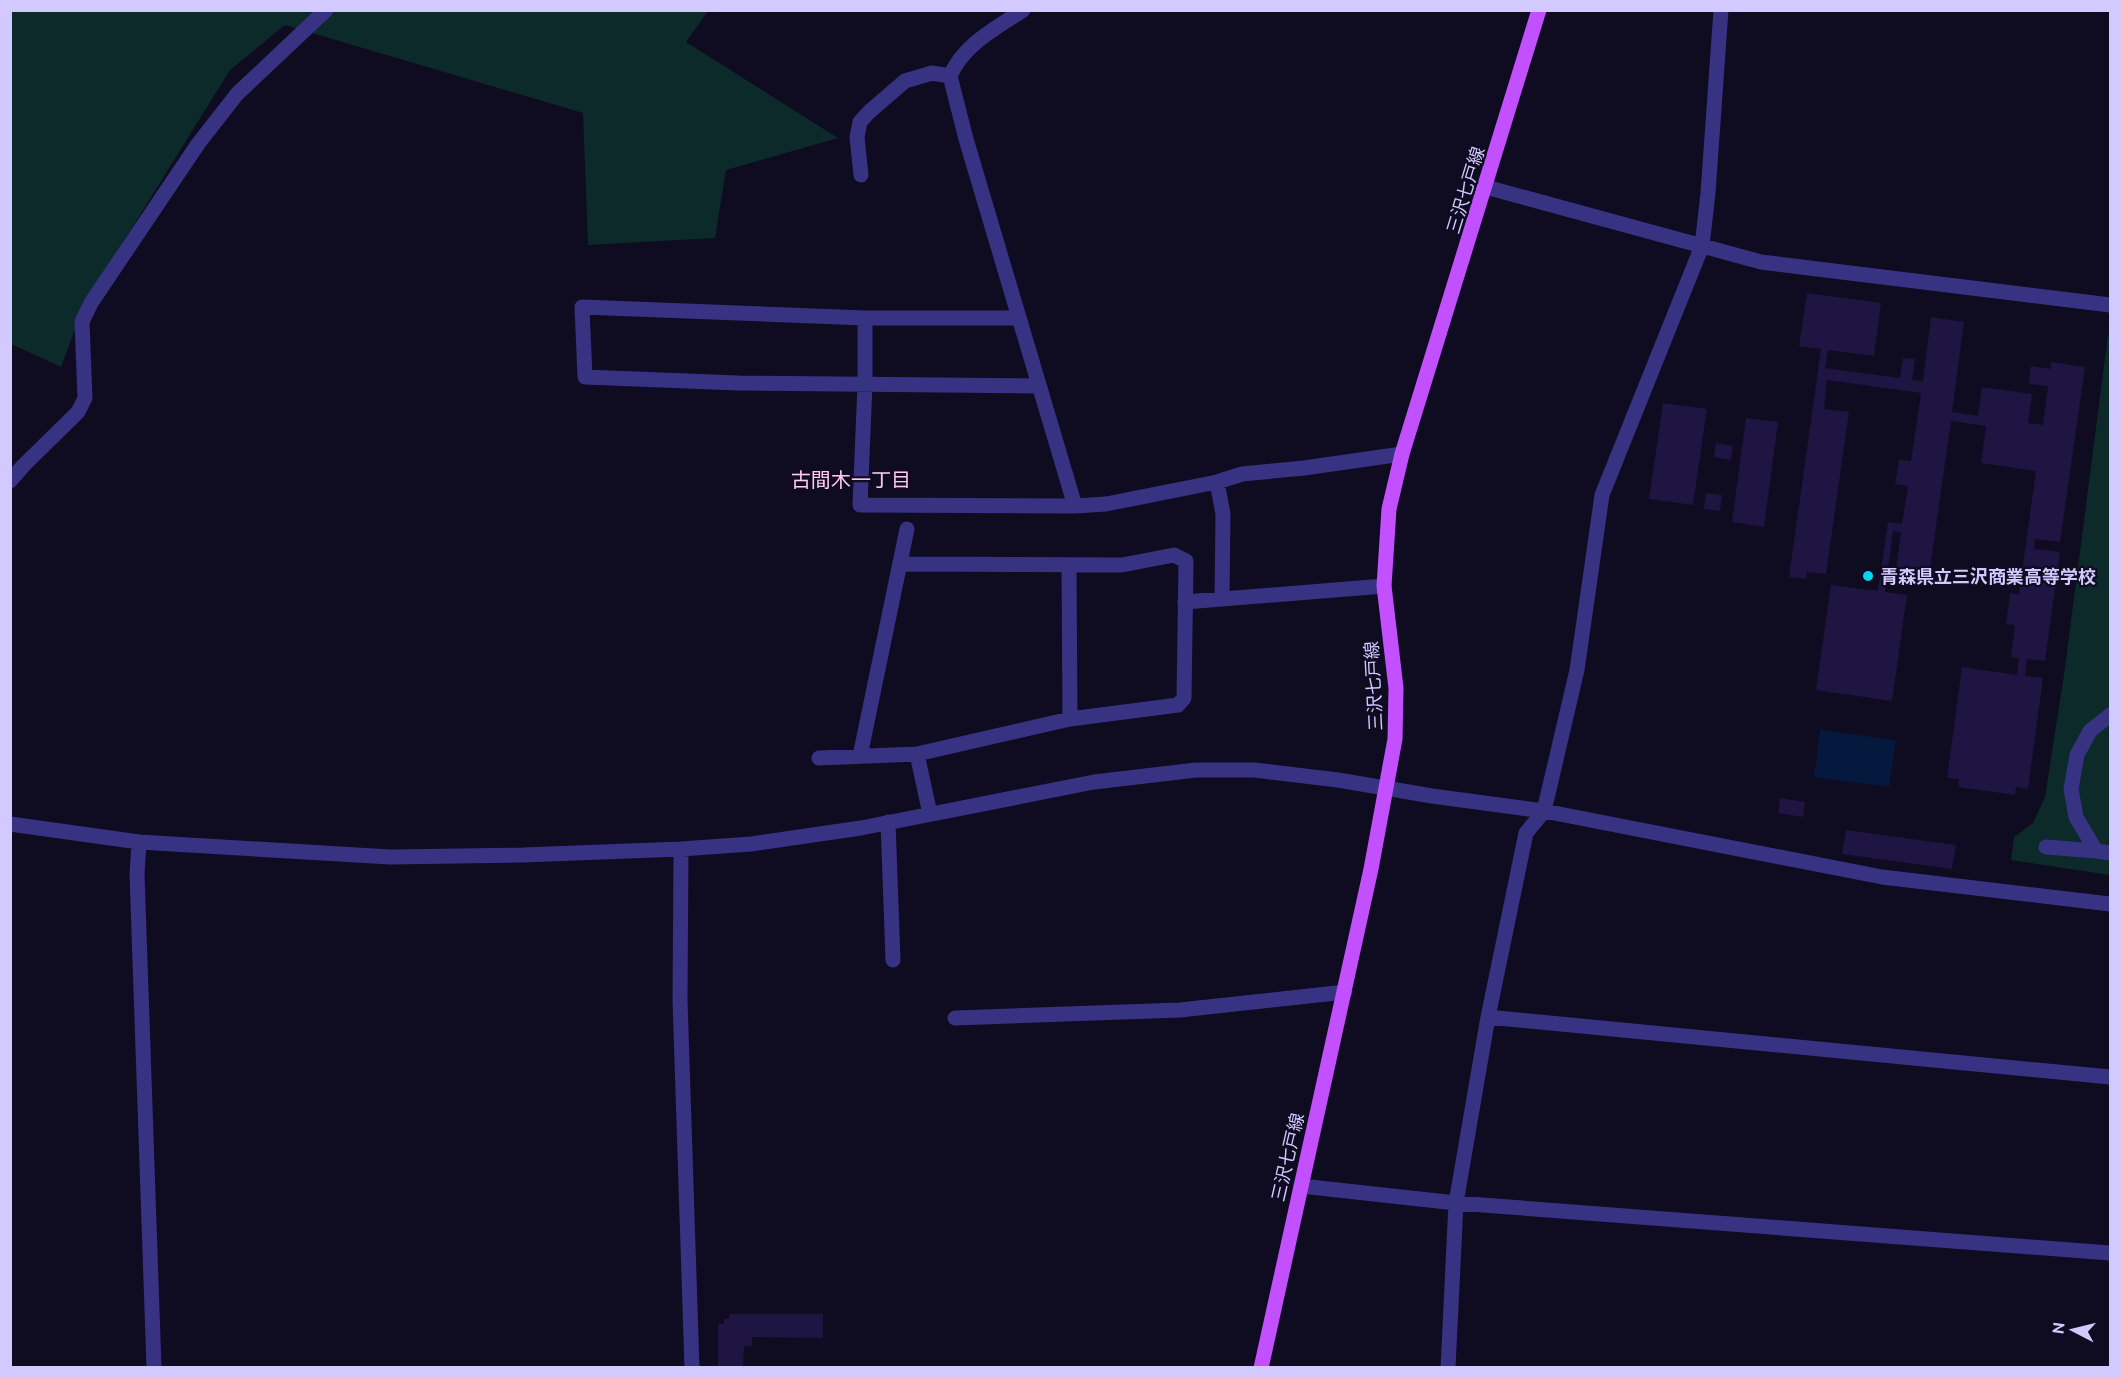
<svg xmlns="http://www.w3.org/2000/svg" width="2121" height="1378" font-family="Ubuntu,'Noto Sans JP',sans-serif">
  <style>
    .green { fill: #0d2a2a }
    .water { fill: #05193e }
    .building { fill: #1f1542 }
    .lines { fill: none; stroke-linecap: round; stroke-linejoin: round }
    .minor { stroke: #373282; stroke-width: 15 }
    .major { stroke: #c250ff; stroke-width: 15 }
    .poi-dot { fill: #00d6f4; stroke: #0f0b20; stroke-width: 2 }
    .labels { text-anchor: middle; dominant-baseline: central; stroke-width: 4.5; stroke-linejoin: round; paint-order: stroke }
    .street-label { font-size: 18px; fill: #d1c9ff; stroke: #0f0b20 }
    .poi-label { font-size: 18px; font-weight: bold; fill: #d1c9ff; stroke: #0f0b20; text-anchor: start }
    .neighbourhood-label { font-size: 20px; fill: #ffcbeb; stroke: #0f0b20 }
  </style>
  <rect width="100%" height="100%" fill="#0f0b20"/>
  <path class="green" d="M11 11H708L686 42 838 138 726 170 715 238 588 245 583 113 285 25 230 70 84 305 61 367 11 344Z
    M2108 335 2110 336V875L2011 860 2014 837 2033 823 2045 797 2064 675Z"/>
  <path class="water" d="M1820 730 1896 740 1889 787 1814 777Z"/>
  <path class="building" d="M1807 293 1881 303 1874 356 1828 350 1825 368 1900 378 1903 358 1915 359 1912 380 1923 381 1931 317 1964 322 1952 412 1978 416 1982 387 2032 394 2028 423 2043 425 2048 386 2029 384 2031 366 2051 369V362L2085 367 2060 542 2035 539 2034 549 2060 552 2045 661 2027 659 2025 676 2043 678 2028 789 2016 787 2015 795 1958 787 1959 779 1947 778 1962 667 2017 675 2019 658 2011 657 2015 625 2006 624 2010 593 2019 594 2036 471 1981 463 1986 426 1951 421 1928 583 1895 578 1901 532 1893 531 1885 592 1907 595 1892 701 1816 690 1831 585 1878 591 1888 522 1902 524 1908 486 1895 484 1899 460 1911 461 1921 393 1827 380 1824 409 1849 412 1826 574 1807 572 1806 579 1789 577 1821 349 1799 346Z
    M1663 403 1707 409 1693 505 1649 499Z
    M1746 418 1778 422 1764 527 1732 522Z
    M1716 443 1733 446 1731 460 1714 457Z
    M1706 493 1722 495 1720 511 1704 509Z
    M1780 798 1805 802 1803 817 1778 813Z
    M1846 830 1956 845 1952 869 1842 854Z
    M729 1314H823V1338L752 1337V1346H744L743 1368H718V1324H724V1319H729Z"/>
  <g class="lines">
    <path class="minor" d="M1023 10C995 29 964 44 950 76L966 139 1075 506
      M861 175 857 137 860 122 869 112 905 81 932 73 950 76
      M1486 187 1761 262 2110 305
      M865 318V384L860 505 1075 506 1106 504 1217 482 1242 474 1304 468 1402 454
      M1018 318H865L582 307 585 377 738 383 1039 386
      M10 481 23 466 78 412 85 398 82 322 91 303 198 144 237 94 326 10
      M1217 482 1223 514 1222 599
      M1069 565 1070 719
      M1185 602 1384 586
      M2110 715 2090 731 2077 755 2071 789 2076 817 2096 851 2110 853
      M917 754 930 814
      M860 756 907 529
      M819 758 917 754 1070 719 1178 705 1184 698 1186 561 1174 555 1122 565 900 564
      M888 822 893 960
      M10 824 139 842 390 857 523 855 681 849 751 844 861 828 1094 782 1196 770H1254L1338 780 1432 796 1544 811 1882 877 2110 904
      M139 842 137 874 154 1368
      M2046 847 2096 851
      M681 849 680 1000 692 1368
      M1488 1017 2110 1077
      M955 1018 1180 1010 1345 992
      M1301 1186 1456 1203 2110 1253
      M1448 1368 1456 1203 1488 1017 1526 833 1544 811 1577 670 1602 495 1702 246 1708 193 1721 10"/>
    <path class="major" d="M1261 1368 1371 869 1395 739 1396 688 1384 586 1389 509 1402 454 1539 10"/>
  </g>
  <circle class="poi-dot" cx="1868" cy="576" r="6"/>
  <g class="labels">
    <g class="street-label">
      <text transform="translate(1465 190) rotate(-73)">三沢七戸線</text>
      <text transform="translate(1373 686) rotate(-93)">三沢七戸線</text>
      <text transform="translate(1287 1157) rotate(-77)">三沢七戸線</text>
    </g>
    <g class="poi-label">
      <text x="1880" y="576">青森県立三沢商業高等学校</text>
    </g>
    <g class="neighbourhood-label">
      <text x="851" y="479">古間木一丁目</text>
    </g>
  </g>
  <rect width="2121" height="1378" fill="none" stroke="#d1c9ff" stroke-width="24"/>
  <g transform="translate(2073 1330) rotate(277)" stroke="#0f0b20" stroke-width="4.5" paint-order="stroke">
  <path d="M0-4.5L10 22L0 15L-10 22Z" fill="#d1c9ff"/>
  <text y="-9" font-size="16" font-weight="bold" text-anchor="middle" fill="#d1c9ff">N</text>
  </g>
</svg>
